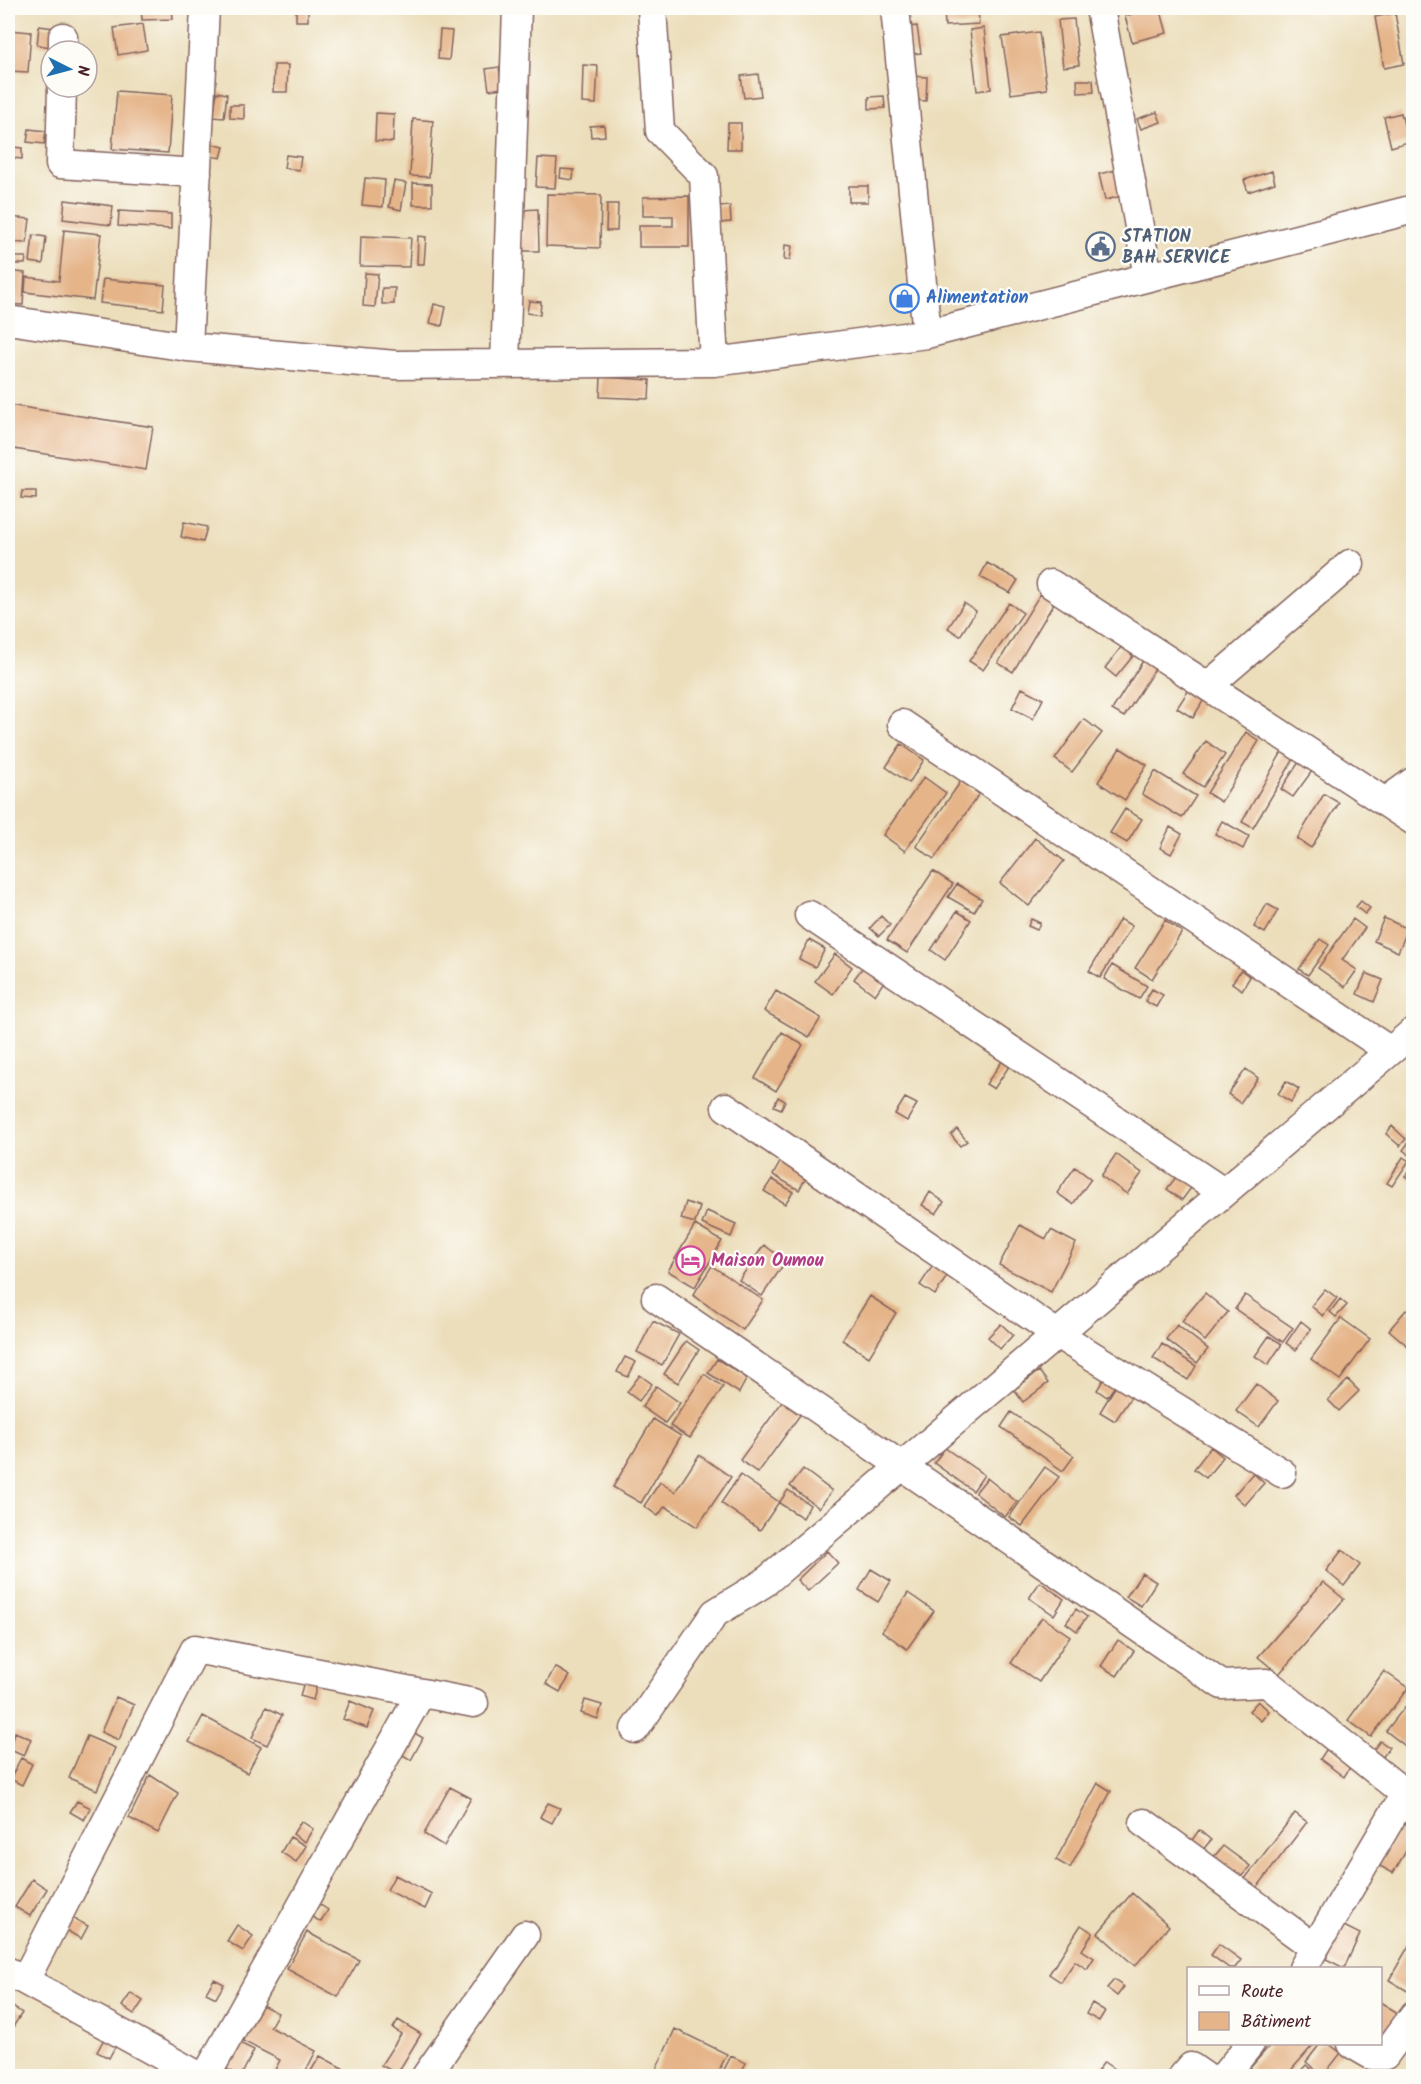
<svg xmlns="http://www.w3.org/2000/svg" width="1421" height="2084" font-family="Kalam,sans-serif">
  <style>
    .building { fill: #e5b488 }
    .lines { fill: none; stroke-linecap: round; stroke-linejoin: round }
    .street-casing { stroke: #83625d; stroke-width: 31 }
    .street { stroke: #fff; stroke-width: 28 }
    .labels { text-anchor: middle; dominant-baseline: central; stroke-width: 4.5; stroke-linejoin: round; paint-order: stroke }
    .service-label { font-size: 18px; font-weight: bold; fill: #4e5e75; stroke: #fdfcf7; text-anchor: start }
    .shop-label { font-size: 18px; font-weight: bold; fill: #366cbe; stroke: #fdfcf7; text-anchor: start }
    .hotel-label { font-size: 18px; font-weight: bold; fill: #b23c85; stroke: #fdfcf7; text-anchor: start }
  </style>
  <rect width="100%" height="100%" fill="#fdfcf7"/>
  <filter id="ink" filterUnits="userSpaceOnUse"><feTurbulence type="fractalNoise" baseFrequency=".0167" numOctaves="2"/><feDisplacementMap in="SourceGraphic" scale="12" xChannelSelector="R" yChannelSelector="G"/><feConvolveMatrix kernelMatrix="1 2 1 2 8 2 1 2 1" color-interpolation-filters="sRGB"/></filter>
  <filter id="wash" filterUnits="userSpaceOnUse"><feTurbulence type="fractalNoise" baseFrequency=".008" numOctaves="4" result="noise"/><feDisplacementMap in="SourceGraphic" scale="24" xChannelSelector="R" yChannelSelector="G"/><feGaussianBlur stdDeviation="1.35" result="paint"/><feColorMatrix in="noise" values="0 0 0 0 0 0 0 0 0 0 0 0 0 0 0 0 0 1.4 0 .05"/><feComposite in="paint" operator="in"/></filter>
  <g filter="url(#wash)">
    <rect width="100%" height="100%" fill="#ecdebb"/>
    <g id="blocks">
      <path class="building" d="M141 8H172L173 19 142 20Z
        M296 8H308V21H296Z
        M944 8H978L979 24 945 26Z
        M1153 8H1160L1167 33 1132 42 1125 16Z
        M1395 13 1404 64 1384 68 1375 17Z
        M1074 19 1079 65 1063 67 1058 20Z
        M143 24 147 50 118 55 114 28Z
        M39 26 54 28 52 47 37 45Z
        M917 26 921 53 911 54 907 27Z
        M984 28 991 89 977 91 970 30Z
        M8 30 31 32 28 72 8 71Z
        M440 30 452 31 449 60 438 59Z
        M1039 32 1047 89 1011 94 1002 37Z
        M274 65H288L287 92H273Z
        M583 65 598 66 596 104 582 103Z
        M499 67 502 88 489 90 486 69Z
        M758 74 761 96 744 98 741 76Z
        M913 76 927 77 926 101 912 100Z
        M1077 80H1093L1094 92 1078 93Z
        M117 91 172 95 168 153 112 149Z
        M217 92 227 94 224 118 213 117Z
        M884 96 885 108 869 109V97Z
        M230 105H244V119L230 118Z
        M1157 112 1161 122 1141 129 1137 119Z
        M376 113 394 114 393 142 375 141Z
        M1401 113 1408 142 1391 147 1384 117Z
        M413 119 433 121 429 177 410 176Z
        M728 123H741V149H727Z
        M604 125 605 136 591 137 590 126Z
        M29 129 46 131 44 144 27 142Z
        M212 144 224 147 221 158 210 156Z
        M13 147 22 148V159L13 158Z
        M286 155 301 157 299 170 284 168Z
        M538 158 557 159 555 188 536 187Z
        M561 169 574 170 573 180 560 178Z
        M1116 170 1122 196 1105 200 1099 174Z
        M1272 171 1275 183 1248 192 1244 180Z
        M365 178 385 180 383 207 362 205Z
        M394 181 406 183 401 210 389 207Z
        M413 183 432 184V205H413Z
        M849 186H868V202H849Z
        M547 194 601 195 600 248 546 246Z
        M689 196V247H639V226H673V216H643V197Z
        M65 200 113 206 111 225 63 219Z
        M607 204H618L617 231H606Z
        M730 206 731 222 719 223 718 207Z
        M538 209 539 251H523L522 210Z
        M119 211 171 214V229L118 226Z
        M8 217 30 219 27 243 8 242Z
        M64 230 101 234 93 300 25 292 26 277 59 281Z
        M33 235 46 237 43 264 30 262Z
        M361 236 411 238 409 267 360 266Z
        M418 236 426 237 424 264H417Z
        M785 245 792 246 790 260H784Z
        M10 257H26L25 264H10Z
        M8 271 25 273 23 305 8 304Z
        M365 273 378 274 375 307 363 306Z
        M103 279 165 285 163 310 100 303Z
        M382 288H395L394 304H382Z
        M529 301 541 302 540 315 527 313Z
        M434 304 446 307 442 326 430 323Z
        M601 377 650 380 649 399 600 397Z
        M8 405 153 427 146 470 8 448Z
        M22 491H36V499L21 498Z
        M184 522 207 527 203 542 181 537Z
        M987 563 1018 580 1010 593 980 577Z
        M1040 594 1054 603 1013 672 998 663Z
        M964 603 976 611 960 636 948 628Z
        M1009 603 1023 613 983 670 969 661Z
        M1122 646 1133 656 1116 677 1105 668Z
        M1144 659 1156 667 1124 717 1112 710Z
        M1022 688 1043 699 1033 719 1012 708Z
        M1188 691 1203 701 1193 718 1177 708Z
        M1084 719 1102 733 1072 772 1055 759Z
        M1246 732 1259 741 1221 802 1207 793Z
        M1206 741 1225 755 1203 787 1183 774Z
        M901 744 924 760 909 783 886 767Z
        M1120 748 1147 765 1125 800 1098 782Z
        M1283 750 1295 757 1253 828 1242 822Z
        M1299 762 1312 771 1293 797 1281 789Z
        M1155 771 1196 796 1182 818 1142 794Z
        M924 777 946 793 905 851 883 835Z
        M961 781 979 794 934 859 916 846Z
        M1324 794 1339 803 1311 848 1297 839Z
        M1125 809 1142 819 1127 843 1110 833Z
        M1222 821 1249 836 1243 849 1215 834Z
        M1170 827 1182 834 1171 854 1160 848Z
        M1035 838 1064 861 1029 906 1000 883Z
        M933 871 953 884 907 953 887 940Z
        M957 884 982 899 974 912 948 897Z
        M1361 901 1370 908 1365 914 1356 907Z
        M1267 904 1278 910 1265 933 1254 927Z
        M957 911 971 920 945 960 931 950Z
        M881 916 890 925 879 936 870 928Z
        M1384 918 1408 929 1398 952 1374 941Z
        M1031 919 1040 923 1037 930 1028 926Z
        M1120 919 1132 926 1100 978 1089 971Z
        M1353 919 1365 928 1342 960 1357 970 1345 987 1318 968Z
        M1165 920 1182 932 1152 979 1135 968Z
        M1320 939 1329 945 1308 975 1299 969Z
        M809 940 825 949 815 967 799 959Z
        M835 954 852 967 833 994 815 981Z
        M868 960 889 974 875 995 854 979Z
        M1112 965 1147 986 1139 999 1104 979Z
        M1241 970 1250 977 1242 990 1232 983Z
        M1366 973 1383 980 1374 1002 1357 994Z
        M1152 989 1163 995 1156 1007 1145 1001Z
        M776 991 821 1018 809 1037 764 1011Z
        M782 1032 803 1045 776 1091 755 1078Z
        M1005 1057 1012 1062 994 1089 986 1084Z
        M1246 1069 1258 1078 1240 1103 1228 1094Z
        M1286 1081 1299 1089 1291 1102 1278 1094Z
        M778 1097 785 1101 781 1109 774 1106Z
        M905 1098 917 1104 907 1121 895 1114Z
        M1392 1126 1406 1139 1400 1146 1386 1134Z
        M957 1129 967 1141 960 1146 951 1135Z
        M1414 1135V1158L1403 1150Z
        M1116 1154 1142 1173 1127 1194 1101 1176Z
        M1403 1157 1409 1161 1392 1186 1387 1183Z
        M782 1159 808 1174 799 1190 773 1175Z
        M1414 1165V1182L1405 1176Z
        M1075 1167 1091 1179 1073 1204 1057 1193Z
        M1179 1173 1194 1184 1182 1200 1167 1189Z
        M772 1179 793 1192 785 1204 764 1191Z
        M930 1192 944 1202 936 1214 922 1205Z
        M686 1202 700 1207 695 1223 681 1219Z
        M707 1211 736 1224 731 1237 702 1224Z
        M695 1225 722 1241 695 1287 668 1271Z
        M1020 1225 1046 1239 1051 1230 1076 1243 1051 1292 999 1265Z
        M764 1245 786 1261 762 1296 739 1280Z
        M936 1261 951 1270 935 1295 920 1285Z
        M712 1266 763 1300 743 1330 693 1295Z
        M1325 1289 1337 1298 1323 1316 1311 1306Z
        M1205 1293 1228 1312 1205 1341 1182 1321Z
        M1245 1295 1293 1328 1283 1342 1235 1309Z
        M870 1296 896 1313 869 1357 842 1340Z
        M1340 1299 1347 1305 1336 1317 1330 1312Z
        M1406 1310 1414 1316V1343L1410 1348 1389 1330Z
        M1341 1318 1370 1339 1340 1380 1311 1359Z
        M653 1321 679 1334 662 1365 637 1352Z
        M1301 1321 1311 1329 1296 1350 1286 1343Z
        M1001 1324 1013 1335 1000 1349 988 1337Z
        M1177 1325 1208 1349 1197 1363 1166 1339Z
        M1269 1336 1282 1344 1268 1365 1255 1356Z
        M686 1341 699 1350 678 1383 664 1374Z
        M1162 1344 1196 1366 1188 1380 1153 1358Z
        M625 1357 636 1362 628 1377 617 1372Z
        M717 1359 747 1378 739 1393 708 1373Z
        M1039 1371 1048 1383 1023 1402 1014 1390Z
        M704 1374 723 1387 690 1438 670 1426Z
        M640 1375 652 1384 639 1401 627 1392Z
        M1106 1375 1117 1383 1107 1397 1097 1390Z
        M1348 1380 1359 1391 1339 1411 1328 1400Z
        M1117 1384 1133 1394 1115 1421 1100 1412Z
        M1256 1384 1278 1401 1259 1427 1236 1411Z
        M656 1386 680 1403 665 1423 642 1407Z
        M782 1402 800 1415 758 1473 740 1460Z
        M1011 1412 1074 1456 1063 1471 1001 1427Z
        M653 1419 681 1436 641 1503 613 1487Z
        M1211 1447 1223 1457 1206 1478 1194 1469Z
        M945 1448 984 1475 973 1491 934 1463Z
        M699 1455 731 1477 697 1527 665 1506 658 1516 644 1506 660 1482 675 1492Z
        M1045 1467 1059 1477 1022 1526 1009 1517Z
        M803 1469 832 1491 819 1508 790 1486Z
        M1253 1473 1264 1483 1245 1505 1234 1495Z
        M740 1475 779 1502 760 1530 721 1503Z
        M987 1478 1017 1502 1005 1517 975 1493Z
        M788 1490 810 1505 803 1518 779 1503Z
        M1342 1550 1360 1565 1344 1586 1326 1571Z
        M827 1551 838 1563 808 1591 797 1580Z
        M871 1569 891 1581 878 1602 859 1590Z
        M1142 1573 1156 1582 1141 1606 1126 1597Z
        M1040 1582 1064 1599 1054 1615 1029 1598Z
        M1323 1582 1344 1599 1279 1674 1258 1657Z
        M908 1593 934 1611 907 1649 882 1631Z
        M1076 1609 1087 1617 1077 1631 1066 1623Z
        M1042 1617 1070 1636 1039 1682 1011 1663Z
        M1118 1640 1134 1651 1117 1676 1101 1666Z
        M555 1667 570 1676 560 1692 546 1684Z
        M1384 1671 1408 1688 1371 1737 1348 1720Z
        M305 1678 318 1681 313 1700 300 1696Z
        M116 1697 134 1705 119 1740 101 1732Z
        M585 1700 602 1705 598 1719 581 1713Z
        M350 1701 374 1711 367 1728 343 1719Z
        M1258 1701 1269 1711 1261 1721 1249 1711Z
        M1408 1703 1414 1707 1412 1751 1386 1731Z
        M266 1707 282 1715 267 1745 252 1738Z
        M203 1716 261 1747 247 1773 189 1742Z
        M410 1730 423 1738 411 1760 398 1752Z
        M15 1732 31 1739 24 1756 8 1749Z
        M87 1736 115 1748 97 1790 69 1778Z
        M1380 1741 1389 1747 1383 1757 1373 1750Z
        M1328 1747 1352 1764 1344 1777 1320 1759Z
        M21 1758 32 1764 22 1785 10 1779Z
        M150 1775 178 1793 158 1833 129 1818Z
        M1098 1783 1111 1791 1070 1868 1056 1860Z
        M450 1787 471 1798 444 1846 424 1834Z
        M77 1801 91 1808 84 1820 70 1812Z
        M548 1803 560 1808 552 1823 540 1817Z
        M1295 1813 1307 1822 1256 1889 1244 1880Z
        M301 1821 313 1829 305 1842 293 1834Z
        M1403 1822 1414 1828V1838L1393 1873 1378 1865Z
        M1199 1830 1211 1840 1201 1852 1190 1843Z
        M290 1837 306 1846 296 1862 281 1852Z
        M1223 1846 1250 1866 1240 1879 1213 1858Z
        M395 1875 432 1894 425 1909 387 1890Z
        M32 1879 47 1889 30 1916 15 1907Z
        M1132 1893 1169 1926 1135 1966 1098 1933Z
        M319 1904 328 1910 321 1922 312 1917Z
        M73 1918 88 1926 81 1939 66 1930Z
        M237 1925 253 1936 243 1951 227 1941Z
        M1081 1925 1093 1933 1082 1950 1094 1958 1087 1969 1075 1961 1061 1982 1049 1974Z
        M1342 1925 1360 1934 1344 1968 1326 1959Z
        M307 1932 359 1960 338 1997 287 1969Z
        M1411 1942 1414 1944V1984L1409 1992 1389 1980Z
        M1219 1944 1241 1960 1235 1968H1229L1211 1955Z
        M214 1979 224 1984 216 1998 206 1993Z
        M1114 1980 1124 1987 1117 1996 1107 1988Z
        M131 1993 143 2001 134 2014 122 2006Z
        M1380 2002 1398 2013 1384 2036 1380 2034Z
        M1092 2003 1105 2011 1099 2021 1086 2014Z
        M260 2004 278 2013 270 2027 316 2051 303 2076H272L280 2060 241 2040Z
        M10 2005 22 2013 13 2027 8 2023Z
        M398 2020 421 2034 397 2074 381 2065 401 2034 393 2028Z
        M675 2029 727 2054 716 2076H665L655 2072Z
        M104 2039 116 2045 109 2058 97 2052Z
        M238 2042 254 2050 241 2076 224 2068Z
        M1271 2044H1314L1286 2076H1261L1250 2068Z
        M1320 2044H1329L1341 2053 1323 2076 1306 2062Z
        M320 2056 357 2076H308Z
        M731 2056 746 2063 739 2076H721Z
        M1104 2062 1124 2076H1094Z
        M1306 2065 1319 2076H1296Z"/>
    </g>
  </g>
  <g filter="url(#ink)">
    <use href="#blocks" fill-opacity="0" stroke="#83625d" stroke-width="1.5"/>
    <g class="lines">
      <defs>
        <path id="street" d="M652 8 660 131 704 176 714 362
          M895 8 927 334
          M1100 8 1148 277
          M63 51V37
          M62 87 60 164 197 173
          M8 320 188 347 396 365 714 362 927 334 1414 209
          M188 347 205 8
          M505 364 517 8
          M1051 584 1414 821
          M1208 686 1350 564
          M902 724 1390 1051
          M1385 802 1414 781
          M809 915 1223 1192
          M726 1107 1057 1334 1282 1473
          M656 1298 1222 1685 1267 1683 1414 1801
          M635 1729 715 1613 764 1583 1414 1031
          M1144 1823 1315 1948
          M1303 1968 1405 1794
          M9 1972 199 2076
          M25 1980 195 1649 474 1703
          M1352 2044 1371 2055H1385L1414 2015
          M206 2076 421 1693
          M426 2076 525 1935
          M1183 2076 1191 2067 1204 2076
          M1224 2076 1250 2044"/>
      </defs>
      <use href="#street" class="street-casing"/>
      <use href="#street" class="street"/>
    </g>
  </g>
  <defs>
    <symbol id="civic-ring" viewBox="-11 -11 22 22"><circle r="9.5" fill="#fdfcf7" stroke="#5c6f8a" stroke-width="1.5"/><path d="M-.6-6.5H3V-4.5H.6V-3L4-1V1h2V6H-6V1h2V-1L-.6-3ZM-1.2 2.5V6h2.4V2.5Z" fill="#5c6f8a"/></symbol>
    <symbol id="shop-ring" viewBox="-11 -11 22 22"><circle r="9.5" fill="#fdfcf7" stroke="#3f7fe0" stroke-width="1.5"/><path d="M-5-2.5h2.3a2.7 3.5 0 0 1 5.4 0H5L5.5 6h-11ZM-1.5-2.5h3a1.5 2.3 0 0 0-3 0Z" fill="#3f7fe0"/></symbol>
    <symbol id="hotel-ring" viewBox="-11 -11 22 22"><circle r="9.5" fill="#fdfcf7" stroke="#d1479c" stroke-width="1.5"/><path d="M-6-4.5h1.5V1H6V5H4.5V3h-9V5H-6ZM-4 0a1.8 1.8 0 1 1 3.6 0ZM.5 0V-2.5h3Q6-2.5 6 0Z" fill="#d1479c"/></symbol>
  </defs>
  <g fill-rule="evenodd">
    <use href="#civic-ring" x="1084" y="230" width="33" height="33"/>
    <use href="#shop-ring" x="888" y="282" width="33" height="33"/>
    <use href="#hotel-ring" x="674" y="1244" width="33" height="33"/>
  </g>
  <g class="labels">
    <g class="service-label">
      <text x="1122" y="237">STATION<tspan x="1122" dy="21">BAH SERVICE</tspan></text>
    </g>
    <g class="shop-label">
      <text x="926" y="298">Alimentation</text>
    </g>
    <g class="hotel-label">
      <text x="711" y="1261">Maison Oumou</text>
    </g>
  </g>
  <rect width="1421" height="2084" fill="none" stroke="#fdfcf7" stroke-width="30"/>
  <rect x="1187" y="1967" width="195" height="78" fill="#fdfcf7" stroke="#b5a4a5" stroke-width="1.5"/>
  <rect x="1199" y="1986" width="30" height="9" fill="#ffffff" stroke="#b5a4a5" stroke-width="1.5"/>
  <text x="1241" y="1997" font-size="18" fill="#4a1f2b">Route</text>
  <rect x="1199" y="2012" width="30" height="18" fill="#e5b488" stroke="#b5a4a5" stroke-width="1.5"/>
  <text x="1241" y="2027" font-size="18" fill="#4a1f2b">Bâtiment</text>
  <g transform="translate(69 69) rotate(96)"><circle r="28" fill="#fdfcf7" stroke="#b5a4a5" stroke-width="1.5"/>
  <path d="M0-4.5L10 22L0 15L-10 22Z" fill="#1f6fb2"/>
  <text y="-9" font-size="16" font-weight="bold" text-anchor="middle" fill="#4a1f2b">N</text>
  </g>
</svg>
